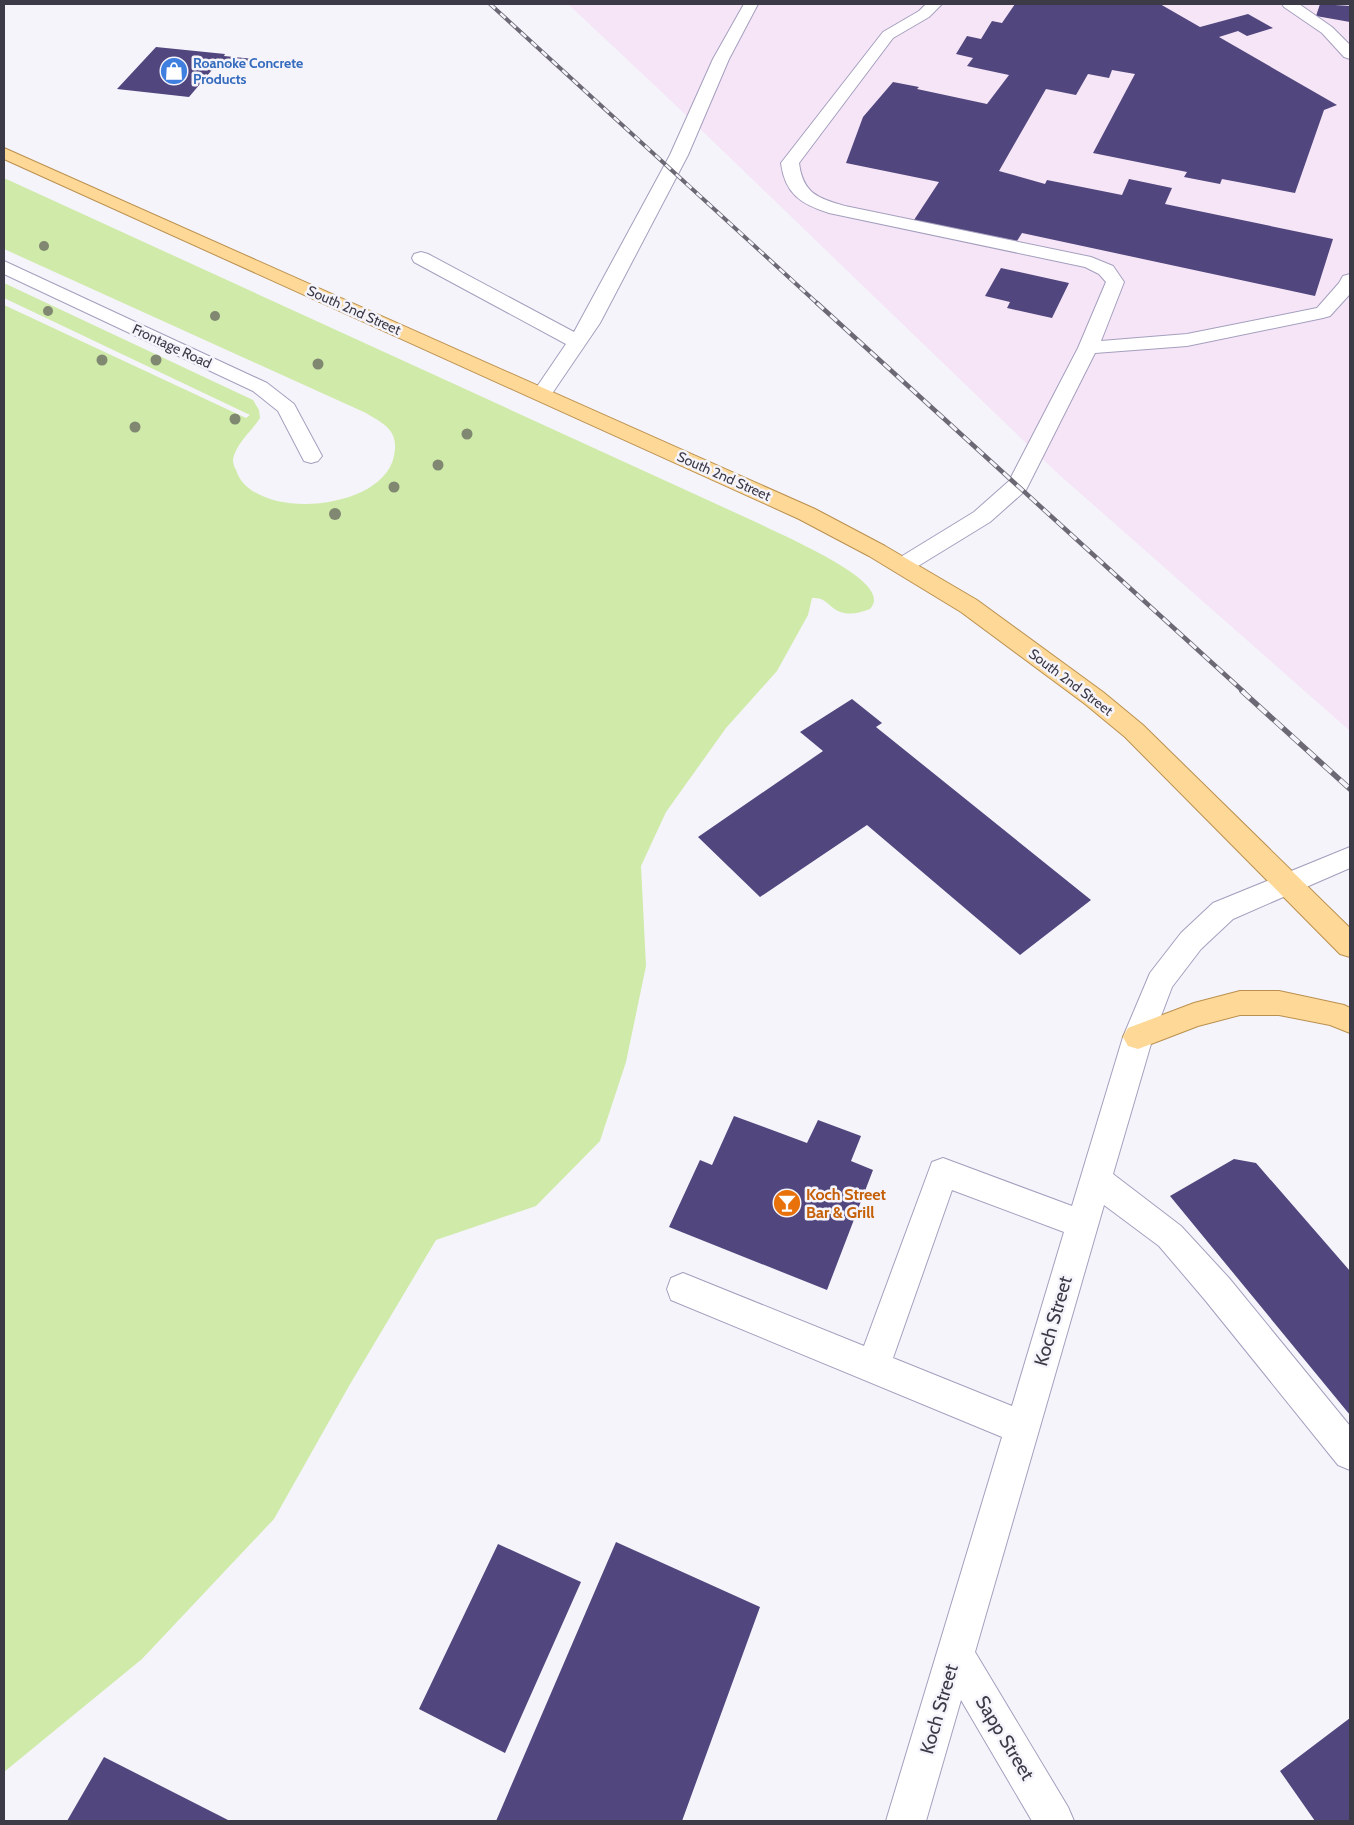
<svg xmlns="http://www.w3.org/2000/svg" width="1354" height="1825" font-family="Cabin,sans-serif">
  <style>
    .industrial { fill: #f5e5f7 }
    .green { fill: #cfeaa9 }
    .building { fill: #51467d }
    .lines { fill: none; stroke-linecap: round; stroke-linejoin: round }
    .minor-casing { stroke: #a59fbe; stroke-width: 2 }
    .major-casing { stroke: #ba904e; stroke-width: 2 }
    .minor { fill: #fff; fill-rule: evenodd }
    .major { fill: #fed897; fill-rule: evenodd }
    .rail-far2-casing { stroke: #6c6975; stroke-width: 4 }
    .rail-far1-casing { stroke: #6c6975; stroke-width: 4.5 }
    .rail-casing { stroke: #6c6975; stroke-width: 5.5 }
    .rail-far2 { stroke: #f5f4fb; stroke-width: 2.5; stroke-dasharray: 7; stroke-linecap: butt }
    .rail-far1 { stroke: #f5f4fb; stroke-width: 3; stroke-dasharray: 9; stroke-linecap: butt }
    .rail { stroke: #f5f4fb; stroke-width: 4; stroke-dasharray: 11; stroke-linecap: butt }
    .tree { fill: #808871 }
    .labels { text-anchor: middle; dominant-baseline: central; stroke-width: 5; stroke-linejoin: round; paint-order: stroke }
    .far-shop-label { font-size: 14px; font-weight: bold; fill: #366cbe; stroke: #f5f4fb; text-anchor: start }
    .far-street-label { font-size: 14px; fill: #3d3a47; stroke: #f5f4fb }
    .food-label { font-size: 16px; font-weight: bold; fill: #c56008; stroke: #f5f4fb; text-anchor: start }
    .near-street-label { font-size: 19px; fill: #3d3a47; stroke: #f5f4fb }
  </style>
  <rect width="100%" height="100%" fill="#f5f4fb"/>
  <path class="industrial" d="M568 4H1350V731L1055 471 667 97Z"/>
  <path class="green" d="M4 178 760 524C784 536 866 571 873 595 875 601 874 604 870 609 859 613 849 616 838 611 827 605 826 597 812 598L808 615 777 671 726 728 666 812 641 866 646 966 626 1062 600 1141 536 1206 436 1240 349 1386 274 1519 142 1659 4 1772V305L246 418 250 415 4 298V283L253 400 259 410 260 418C251 432 237 442 233 459 233 463 234 467 236 470 252 522 383 512 394 456 399 431 386 425 366 413L4 249Z"/>
  <path class="building" d="M1015 4H1160L1200 27 1248 14 1273 28 1247 36 1238 31 1219 37 1337 105 1324 110 1295 193 1222 179 1220 184 1184 177 1187 172 1093 153 1135 74 1112 70 1109 78 1088 74 1076 95 1046 89 999 171 1045 184 1047 180 1122 195 1129 179 1172 188 1165 204 1333 239 1315 296 1022 233 1017 241 914 220 939 182 846 163 863 117 893 82 919 87 917 89 987 104 1009 75 967 66 973 58 956 54 967 36 981 39 992 21 1002 23Z
    M1320 4 1350 6V22L1316 16Z
    M156 47 225 54 224 56 254 59 247 67 217 64 189 97 117 89Z
    M1001 268 1069 283 1052 318 1007 308 1010 302 985 296Z
    M852 699 882 723 876 727 1091 900 1020 955 867 825 760 897 698 837 823 751 800 732Z
    M734 1116 807 1143 818 1120 861 1136 851 1161 873 1170 827 1290 669 1227 700 1160 712 1165Z
    M1234 1159 1256 1163 1350 1271V1415L1170 1196Z
    M616 1542 760 1607 682 1821H496Z
    M498 1544 581 1582 505 1753 419 1709Z
    M1350 1718V1821H1315L1280 1771Z
    M104 1757 230 1821H67Z"/>
  <g class="lines">
    <defs>
      <path id="minor" d="M744 4H758L729 59 688 155 600 323 549 398 542 400 535 398 532 394 566 344 414 262 412 258 414 254 421 252 428 254 574 332 670 155 713 59Z
        M926 4H942L929 17 893 38 799 163C803 194 818 198 845 206L1091 257 1113 266 1124 282 1101 341 1187 334 1317 308 1339 283 1343 276 1350 274V294L1330 316 1323 318 1187 346 1095 353 1026 490 990 522 910 571 902 573 894 571 891 566 894 561 974 512 1009 481 1078 348 1106 282 1099 274 1085 267 829 213C801 204 785 194 781 163L883 32 919 11Z
        M1282 4H1299L1332 27 1350 45V59L1344 57 1322 33 1284 7Z
        M4 261 267 383 294 404 322 456 318 461 311 463 304 461 278 411 253 391 4 274Z
        M1350 847V868L1233 919 1201 949 1172 987 1153 1037 1113 1174 1181 1226 1229 1278 1350 1426V1470L1338 1465 1205 1300 1159 1246 1104 1205 975 1652 1068 1807 1074 1821H1032L961 1700 926 1821H886L1002 1437 671 1300 667 1289 671 1278 683 1273 864 1346 932 1162 943 1158 1072 1206 1123 1037 1150 973 1181 933 1213 903ZM952 1190 1064 1232 1012 1406 893 1358Z"/>
      <path id="major" d="M4 148 815 509 885 546 977 600 1103 692 1143 725 1350 928V957L1340 954 1125 737 1085 704 961 612 869 556 799 519 4 159Z
        M1240 991H1279L1344 1005 1350 1008V1033L1330 1025 1279 1015H1240L1198 1026 1138 1049 1128 1046 1123 1037 1128 1028 1194 1003Z"/>
    </defs>
    <use href="#minor" class="minor-casing"/>
    <use href="#major" class="major-casing"/>
    <use href="#minor" class="minor"/>
    <use href="#major" class="major"/>
    <defs>
      <path id="rail-far2" d="M490 4 818 304"/>
      <path id="rail-far1" d="M817 303 1244 692"/>
      <path id="rail" d="M1242 691 1350 789"/>
    </defs>
    <use href="#rail-far2" class="rail-far2-casing"/>
    <use href="#rail-far1" class="rail-far1-casing"/>
    <use href="#rail" class="rail-casing"/>
    <use href="#rail-far2" class="rail-far2"/>
    <use href="#rail-far1" class="rail-far1"/>
    <use href="#rail" class="rail"/>
  </g>
  <g class="tree">
    <circle cx="44" cy="246" r="5"/>
    <circle cx="48" cy="311" r="5"/>
    <circle cx="215" cy="316" r="5"/>
    <circle cx="102" cy="360" r="5.5"/>
    <circle cx="156" cy="360" r="5.5"/>
    <circle cx="318" cy="364" r="5.5"/>
    <circle cx="235" cy="419" r="5.5"/>
    <circle cx="135" cy="427" r="5.5"/>
    <circle cx="467" cy="434" r="5.5"/>
    <circle cx="438" cy="465" r="5.5"/>
    <circle cx="394" cy="487" r="5.5"/>
    <circle cx="335" cy="514" r="6"/>
  </g>
  <defs>
    <symbol id="shop-disc" viewBox="-11 -11 22 22"><circle r="9.5" fill="#3f7fe0" stroke="#f5f4fb"/><path d="M-5-2.5h2.3a2.7 3.5 0 0 1 5.4 0H5L5.5 6h-11ZM-1.5-2.5h3a1.5 2.3 0 0 0-3 0Z" fill="#fff"/></symbol>
    <symbol id="bar-disc" viewBox="-11 -11 22 22"><circle r="9.5" fill="#e8710a" stroke="#f5f4fb"/><path d="M-6-5H6L.8 .8V4.5H3.5V6h-7V4.5H-.8V.8Z" fill="#fff"/></symbol>
  </defs>
  <g fill-rule="evenodd">
    <use href="#shop-disc" x="158" y="55" width="32" height="32"/>
    <use href="#bar-disc" x="771" y="1187" width="32" height="32"/>
  </g>
  <g class="labels">
    <g class="far-shop-label">
      <text x="193" y="63">Roanoke Concrete<tspan x="193" dy="16">Products</tspan></text>
    </g>
    <g class="far-street-label">
      <text transform="translate(354 310) rotate(24)">South 2nd Street</text>
      <text transform="translate(172 346) rotate(25)">Frontage Road</text>
      <text transform="translate(724 476) rotate(24)">South 2nd Street</text>
      <text transform="translate(1071 682) rotate(37)">South 2nd Street</text>
    </g>
    <g class="food-label">
      <text x="806" y="1194">Koch Street<tspan x="806" dy="18">Bar &amp; Grill</tspan></text>
    </g>
    <g class="near-street-label">
      <text transform="translate(1053 1321) rotate(-74)">Koch Street</text>
      <text transform="translate(939 1709) rotate(-74)">Koch Street</text>
      <text transform="translate(1005 1738) rotate(59)">Sapp Street</text>
    </g>
  </g>
  <rect width="1354" height="1825" fill="none" stroke="#3d3a47" stroke-width="10"/>
</svg>
